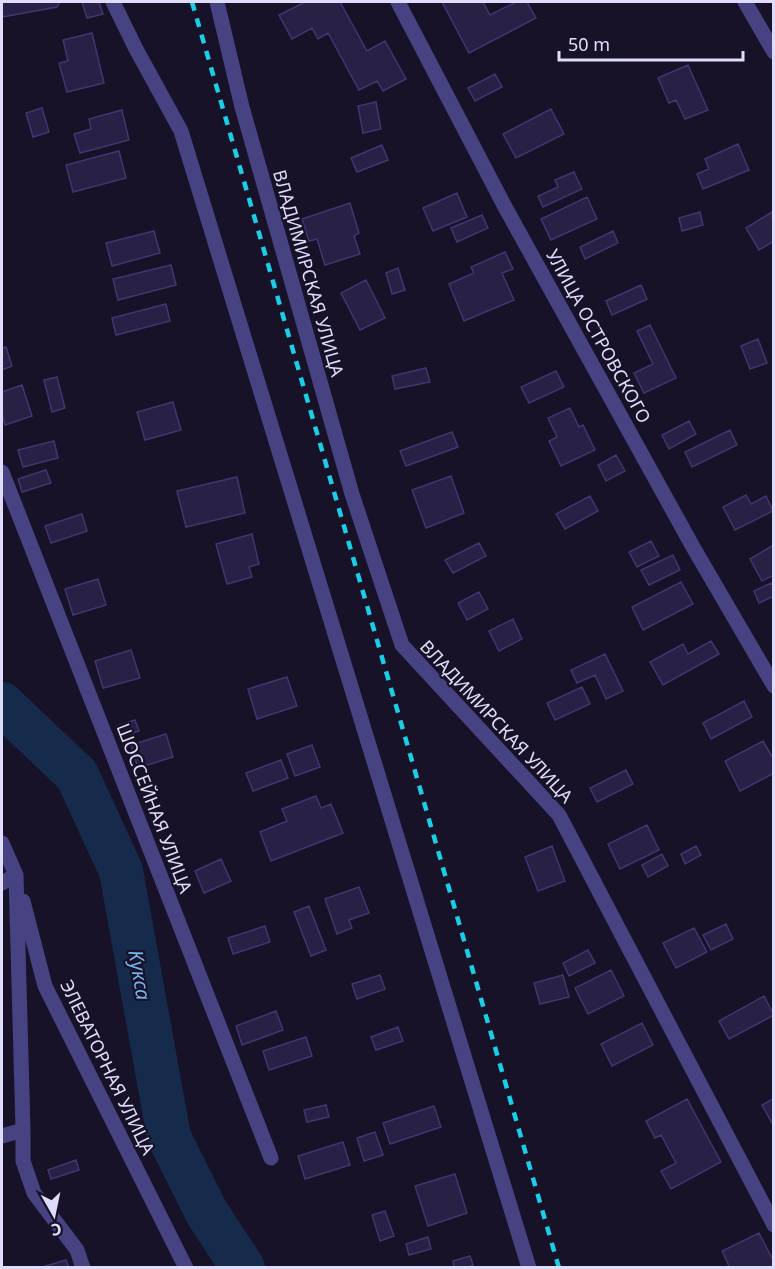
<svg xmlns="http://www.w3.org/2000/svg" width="775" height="1269" font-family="'Noto Sans',sans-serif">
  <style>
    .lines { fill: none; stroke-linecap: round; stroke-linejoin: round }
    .river { stroke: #162a4c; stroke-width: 44 }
    .building { fill: #292046; stroke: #423570; stroke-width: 1.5 }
    .minor { stroke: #474281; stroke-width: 15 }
    .rail { stroke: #1bcee8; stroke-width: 4.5; stroke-dasharray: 9 8; stroke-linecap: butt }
    .labels { text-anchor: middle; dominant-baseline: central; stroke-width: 4.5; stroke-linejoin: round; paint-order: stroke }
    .street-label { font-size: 18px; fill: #e0dcfb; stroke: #171227 }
    .water-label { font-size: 20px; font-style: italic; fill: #74b4f1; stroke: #171227 }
  </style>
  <rect width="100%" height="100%" fill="#171227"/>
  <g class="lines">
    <path class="river" d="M2 704 77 775 121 871 169 1137 207 1213 243 1268"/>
  </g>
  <path class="building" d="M2 2H60L57 7 2 17Z
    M82 2H99L103 14 87 18Z
    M305 2H340L367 51 385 41 406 79 383 91 377 81 359 90 328 33 318 39 312 28 292 39 279 15Z
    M442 2H483L490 15 516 2H527L536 18 469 53Z
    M92 33 104 83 67 92 59 63 68 61 63 40Z
    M688 65 708 110 685 119 676 100 669 103 658 78Z
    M495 74 502 87 475 101 468 88Z
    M376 102 381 129 363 133 358 106Z
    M42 108 49 132 33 137 26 113Z
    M551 109 564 134 516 158 503 134Z
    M122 110 129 140 80 153 74 134 91 129 89 119Z
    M738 144 749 170 703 189 697 174 709 169 705 159Z
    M382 145 388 160 357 172 351 158Z
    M119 151 126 178 73 192 66 165Z
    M574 172 582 189 543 207 538 196 558 187 555 180Z
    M457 193 467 217 433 231 423 208Z
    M587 197 597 219 551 240 541 219Z
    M350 203 359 233 354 236 360 254 325 265 317 239 309 241 302 219Z
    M700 212 703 225 682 231 679 218Z
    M772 212 774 241 759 250 746 228Z
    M482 215 488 228 457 242 451 228Z
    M154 231 160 253 112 266 106 243Z
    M613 231 618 243 585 259 580 247Z
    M505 252 513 269 502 273 514 300 464 321 449 284 474 273 471 267Z
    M171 265 176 285 118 300 113 279Z
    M398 268 405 290 392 294 386 273Z
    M366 280 385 318 360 330 341 293Z
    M641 285 647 299 612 315 606 301Z
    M166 304 170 321 116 335 112 318Z
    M650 325 676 378 644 393 634 373 653 364 637 331Z
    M758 339 767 363 750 369 741 346Z
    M6 347 12 366 2 370V348Z
    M426 368 430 382 395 389 392 376Z
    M556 371 564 387 529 403 521 387Z
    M57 377 65 408 52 412 44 380Z
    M22 385 32 416 5 425 2 414V392Z
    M173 402 181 430 145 440 137 412Z
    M570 408 579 427 583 425 595 450 561 466 549 441 557 437 548 418Z
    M689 421 696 434 669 449 662 435Z
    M730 430 737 445 692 467 685 452Z
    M452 432 458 447 406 466 400 451Z
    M54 441 58 458 23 467 18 450Z
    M616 455 625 471 606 481 598 465Z
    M46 470 51 483 22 492 18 479Z
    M451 476 464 513 426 528 412 490Z
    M237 477 245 513 186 527 177 491Z
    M746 495 751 504 766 496 773 511 735 530 723 507Z
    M590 496 598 511 565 529 556 514Z
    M82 514 87 531 51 543 45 526Z
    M252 534 259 564 249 567 252 577 227 584 216 544Z
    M651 541 659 556 637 567 629 552Z
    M479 543 486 556 453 573 445 560Z
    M772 546 774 548V575L762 581 750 559Z
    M673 555 680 570 649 585 641 570Z
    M98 579 106 605 73 615 65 589Z
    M681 582 693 604 643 630 632 607Z
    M771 583 774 588V596L759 603 754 591Z
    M479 592 488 609 467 620 458 603Z
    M513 619 522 639 499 651 489 631Z
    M711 641 719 654 663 685 650 662 683 644 688 654Z
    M131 650 140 678 103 688 95 661Z
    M605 654 623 691 606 699 595 675 577 683 571 670Z
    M287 677 297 706 257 719 248 689Z
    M582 687 590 704 555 720 547 703Z
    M744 701 752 717 711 739 703 723Z
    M135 720 139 731 120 737 117 726Z
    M166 734 173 757 138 768 131 745Z
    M763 741 774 760V773L740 791 725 761Z
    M312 745 320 767 295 776 287 754Z
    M281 760 288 778 253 791 246 773Z
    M626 770 633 784 597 802 590 788Z
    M316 796 321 808 331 804 343 833 271 861 260 832 287 821 282 809Z
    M647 825 659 850 620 869 608 844Z
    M552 846 565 881 538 891 525 857Z
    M696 846 701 855 685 864 681 854Z
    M662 854 668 866 648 877 642 865Z
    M221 859 231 881 204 893 195 871Z
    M359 887 369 913 349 920 352 928 337 934 325 899Z
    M309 906 326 950 311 956 294 912Z
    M726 924 733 939 711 950 703 935Z
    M265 926 270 942 233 954 228 938Z
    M694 928 707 952 676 968 663 943Z
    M588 950 595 963 569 976 563 963Z
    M611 970 624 996 588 1014 575 988Z
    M380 975 385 989 357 999 352 984Z
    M563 975 569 997 540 1004 534 983Z
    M764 996 774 1015 729 1039 719 1021Z
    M276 1011 283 1030 242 1045 236 1026Z
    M642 1023 653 1045 612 1066 601 1044Z
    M398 1027 403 1041 376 1050 371 1037Z
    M306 1037 312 1056 269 1070 263 1051Z
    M774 1098V1122L772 1123 762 1105Z
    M687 1099 721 1162 671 1189 661 1171 676 1163 661 1135 655 1138 646 1121Z
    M326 1105 329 1117 307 1122 304 1110Z
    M434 1106 441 1127 390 1144 383 1123Z
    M375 1132 383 1155 364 1161 357 1138Z
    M343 1142 350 1165 305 1179 298 1156Z
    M76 1160 79 1170 51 1179 48 1170Z
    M455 1174 467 1213 428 1226 415 1186Z
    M385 1211 394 1236 380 1241 372 1215Z
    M759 1233 774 1262V1268H730L722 1251Z
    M428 1237 431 1249 409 1255 406 1244Z
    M470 1256 473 1265 466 1268H454L453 1261Z
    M66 1260 69 1268H39Z"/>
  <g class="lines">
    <path class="minor" d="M113 2 136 49 181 131 529 1268
      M217 2 242 107 352 494 402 645 559 815 774 1225
      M398 2 505 207 693 547 774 686
      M745 2 774 52
      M2 472 271 1158
      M2 843 16 875 23 1130V1161L34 1193 77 1250 83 1268
      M2 883 16 875
      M23 901 45 986 186 1268
      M2 1136 23 1130"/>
    <path class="rail" d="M192 2 559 1268"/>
  </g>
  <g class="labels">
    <g class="street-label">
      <text transform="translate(309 273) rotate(74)">ВЛАДИМИРСКАЯ УЛИЦА</text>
      <text transform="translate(599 336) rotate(61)">УЛИЦА ОСТРОВСКОГО</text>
      <text transform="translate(497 721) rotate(47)">ВЛАДИМИРСКАЯ УЛИЦА</text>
      <text transform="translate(155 808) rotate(69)">ШОССЕЙНАЯ УЛИЦА</text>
      <text transform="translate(108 1067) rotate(64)">ЭЛЕВАТОРНАЯ УЛИЦА</text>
    </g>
    <g class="water-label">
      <text transform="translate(140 975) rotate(80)">Кукса</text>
    </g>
  </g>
  <rect width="775" height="1269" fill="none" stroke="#e0dcfb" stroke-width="6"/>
  <g transform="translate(54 1215) rotate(171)" stroke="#171227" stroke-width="4.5" paint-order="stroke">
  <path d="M0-4.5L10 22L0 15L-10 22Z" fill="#e0dcfb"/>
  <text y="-9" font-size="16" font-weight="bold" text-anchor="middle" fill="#e0dcfb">С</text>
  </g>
  <path d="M559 51v9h184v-9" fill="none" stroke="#e0dcfb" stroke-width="3"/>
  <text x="568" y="51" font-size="18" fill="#e0dcfb" stroke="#171227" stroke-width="4.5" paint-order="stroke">50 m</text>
</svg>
